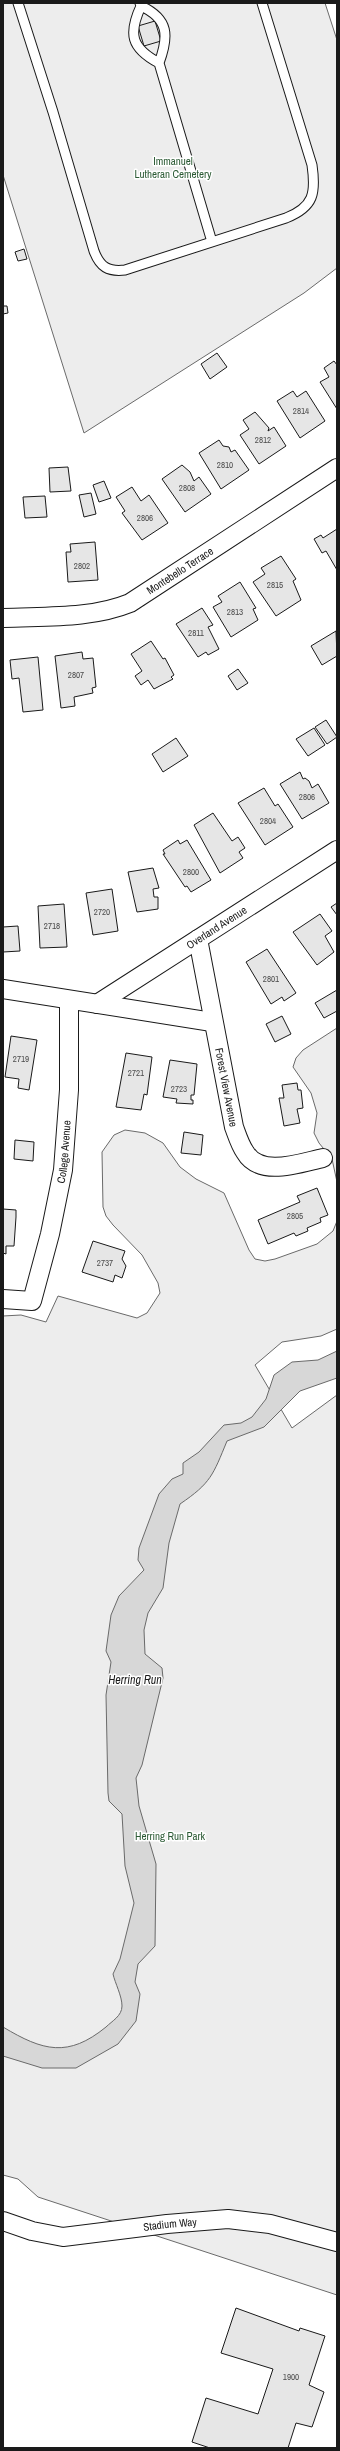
<svg xmlns="http://www.w3.org/2000/svg" width="340" height="2451" font-family="'Archivo Narrow',sans-serif">
  <style>
    .built { fill: #ededed; stroke: #6a6a6a }
    .water { fill: #d7d7d7; stroke: #6a6a6a }
    .building { fill: #e6e6e6; stroke: #1a1a1a }
    .lines { fill: none; stroke-linecap: round; stroke-linejoin: round }
    .service-casing { stroke: #1a1a1a; stroke-width: 11 }
    .minor-casing { stroke: #1a1a1a; stroke-width: 20 }
    .service { stroke: #fff; stroke-width: 9 }
    .minor { stroke: #fff; stroke-width: 18 }
    .labels { text-anchor: middle; dominant-baseline: central; stroke-width: 3; stroke-linejoin: round; paint-order: stroke }
    .number-label { font-size: 9px; fill: #4d4d4d }
    .park-label { font-size: 11px; fill: #2b5a34; stroke: #fff }
    .street-label { font-size: 11px; fill: #1a1a1a; stroke: #fff }
    .water-label { font-size: 12px; font-style: italic; fill: #1a1a1a; stroke: #fff }
  </style>
  <rect width="100%" height="100%" fill="#fff"/>
  <path class="built" d="M3 3H325L337 40V268L304 293 84 433 3 175Z
    M337 1028V1182L332 1159 319 1143 314 1133 317 1113 311 1093 293 1067 296 1058 303 1050Z
    M125 1130 145 1133 163 1143 180 1167 196 1179 224 1193 249 1250 255 1259 265 1261 275 1259 317 1244 333 1231 337 1221V1329L321 1336 282 1342 255 1365 292 1428 337 1395V2295L38 2197 18 2179 3 2175V1316L21 1315 46 1322 58 1296 137 1318 147 1313 160 1293 158 1283 142 1255 113 1225 106 1216 103 1207 102 1152 114 1135Z"/>
  <path class="water" d="M337 1351V1378L300 1391 264 1427 227 1441C213 1475 211 1483 180 1504L169 1543 163 1588 148 1613 144 1630 145 1654 162 1668 163 1678 142 1765 136 1778 139 1806 156 1864 155 1946 138 1964 135 1982 140 1994 136 2021 118 2044 76 2068H42L3 2056V2027C43 2051 68 2058 106 2027 112 2021 122 2016 122 2006 122 1996 115 1983 113 1974L120 1959 134 1903 125 1866 122 1814 109 1801 108 1793 106 1695 111 1662 106 1651 111 1615 119 1596 144 1570 138 1560 139 1548 159 1494 172 1479 183 1474V1463L199 1452 224 1425 241 1423 252 1417 266 1399 274 1375 292 1362 318 1360Z"/>
  <path class="building" d="M155 21 161 41 144 46 138 26Z
    M24 249 27 259 18 261 15 252Z
    M3 306H7L8 313 3 314Z
    M217 353 227 367 210 379 201 364Z
    M334 361 337 365V409L320 382 329 377 324 368Z
    M293 391 297 397 306 391 325 421 300 438 277 401Z
    M255 412 269 428 268 431 274 427 286 446 259 464 240 435 249 429 243 420Z
    M219 440 223 446 229 447 231 452 235 450 249 470 221 489 199 453Z
    M182 465 190 472 194 481 199 477 211 494 185 512 162 479Z
    M68 467 71 491 50 492 49 468Z
    M104 481 111 498 99 502 93 485Z
    M132 487 141 501 149 495 168 523 142 540 122 513 125 511 116 497Z
    M91 493 96 514 84 517 79 495Z
    M45 496 47 517 25 518 23 497Z
    M337 529V570L326 551 322 553 314 539 321 535 323 538Z
    M95 542 98 580 68 582 66 552H71L70 544Z
    M281 556 296 579 293 581 301 600 276 616 253 582 265 574 261 568Z
    M240 582 256 608 253 609 258 620 231 637 213 607 222 602 218 596Z
    M202 608 213 625 208 627 219 649 208 655 206 652 198 657 176 624Z
    M336 631 337 656 322 665 311 646Z
    M151 641 163 659 165 658 174 675 171 677 173 679 154 689 148 680 141 685 135 676 142 671 131 654Z
    M82 652 83 659 93 658 96 687 92 688 93 693 74 697 75 706 61 708 55 656Z
    M38 657 43 710 23 712 19 678 12 679 10 660Z
    M238 669 248 683 237 690 228 676Z
    M326 720 337 737 327 744 315 727Z
    M314 728 325 745 308 756 296 739Z
    M176 738 188 756 163 772 152 754Z
    M300 772 303 779 305 778 309 781 312 788 318 784 329 803 302 819 280 784Z
    M264 788 275 806 278 804 293 827 265 845 238 803Z
    M213 813 232 841 238 837 245 848 239 852 243 858 220 873 194 825Z
    M178 840 180 844 187 840 211 880 191 892 187 886 185 887 163 854H165L163 850Z
    M153 868 159 888 153 889 154 897H158V909L137 912 128 872Z
    M112 889 118 931 93 935 86 893Z
    M337 903V915L331 907Z
    M64 904 67 947 40 948 38 906Z
    M320 914 332 931 325 936 334 952 317 965 293 932Z
    M18 926 20 951 3 952V927Z
    M267 949 296 993 284 1001 282 997 271 1004 246 962Z
    M337 990V1011L324 1018 315 1003Z
    M282 1016 291 1034 275 1042 266 1024Z
    M11 1036 37 1040 29 1090 18 1088 19 1079 5 1077Z
    M126 1053 152 1057 147 1095 144 1094 141 1110 116 1107Z
    M170 1060 197 1064 194 1095H191V1100H193V1104L176 1103 177 1099 163 1097Z
    M297 1083 298 1090H301L303 1108 297 1109 300 1123 284 1126 279 1098H284L282 1085Z
    M184 1132 203 1135 201 1155 181 1153Z
    M15 1140 34 1142 33 1161 14 1159Z
    M317 1188 328 1215 320 1218 321 1222 307 1228 308 1231 296 1236 294 1233 268 1244 258 1220 300 1202 297 1196Z
    M3 1209 16 1210V1217L14 1246H6V1254L3 1253Z
    M93 1241 125 1251 122 1259 126 1266 122 1278 115 1275 113 1282 82 1272Z
    M236 2308 299 2331 300 2328 325 2336 309 2385 324 2392 312 2427 296 2423 288 2448H210L192 2442 206 2398 258 2414 273 2369 221 2353Z"/>
  <g class="lines">
    <defs>
      <path id="service" d="M18 3 53 112 94 251C100 267 108 272 125 270L286 218C314 207 316 193 312 165L262 3
        M140 3 141 6C128 34 131 48 159 63
        M141 6C169 19 169 36 159 63L212 242"/>
      <g id="minor">
        <path id="s1" d="M3 618C44 616 91 619 130 603L337 468"/>
        <path id="s2" d="M198 939 234 1127C237 1135 240 1145 245 1152 260 1178 300 1163 323 1158"/>
        <path d="M3 989 212 1022"/>
        <path id="s3" d="M97 1004 337 850"/>
        <path id="s4" d="M3 1299 32 1301 50 1234 63 1170 69 1090V1000"/>
        <path id="s5" d="M3 2221 32 2231 63 2237 167 2224 228 2219 270 2224 337 2242"/>
      </g>
    </defs>
    <use href="#service" class="service-casing"/>
    <use href="#minor" class="minor-casing"/>
    <use href="#service" class="service"/>
    <use href="#minor" class="minor"/>
  </g>
  <g class="labels">
    <g class="number-label">
      <text x="301" y="411">2814</text>
      <text x="263" y="440">2812</text>
      <text x="225" y="465">2810</text>
      <text x="187" y="488">2808</text>
      <text x="145" y="518">2806</text>
      <text x="82" y="566">2802</text>
      <text x="275" y="585">2815</text>
      <text x="235" y="612">2813</text>
      <text x="196" y="633">2811</text>
      <text x="76" y="675">2807</text>
      <text x="307" y="797">2806</text>
      <text x="268" y="821">2804</text>
      <text x="191" y="872">2800</text>
      <text x="102" y="912">2720</text>
      <text x="52" y="926">2718</text>
      <text x="271" y="979">2801</text>
      <text x="21" y="1059">2719</text>
      <text x="136" y="1073">2721</text>
      <text x="179" y="1089">2723</text>
      <text x="295" y="1216">2805</text>
      <text x="105" y="1263">2737</text>
      <text x="291" y="2377">1900</text>
    </g>
    <g class="park-label">
      <text x="173" y="161">Immanuel<tspan x="173" dy="13">Lutheran Cemetery</tspan></text>
      <text x="170" y="1836">Herring Run Park</text>
    </g>
    <g class="street-label">
      <text stroke="none"><textPath href="#s1" startOffset="188">Montebello Terrace</textPath></text>
      <text stroke="none"><textPath href="#s3" startOffset="142">Overland Avenue</textPath></text>
      <text stroke="none"><textPath href="#s2" startOffset="151">Forest View Avenue</textPath></text>
      <text stroke="none"><textPath href="#s4" startOffset="182">College Avenue</textPath></text>
      <text stroke="none"><textPath href="#s5" startOffset="170">Stadium Way</textPath></text>
    </g>
    <g class="water-label">
      <text x="135" y="1680">Herring Run</text>
    </g>
  </g>
  <rect width="340" height="2451" fill="none" stroke="#1a1a1a" stroke-width="8"/>
</svg>
